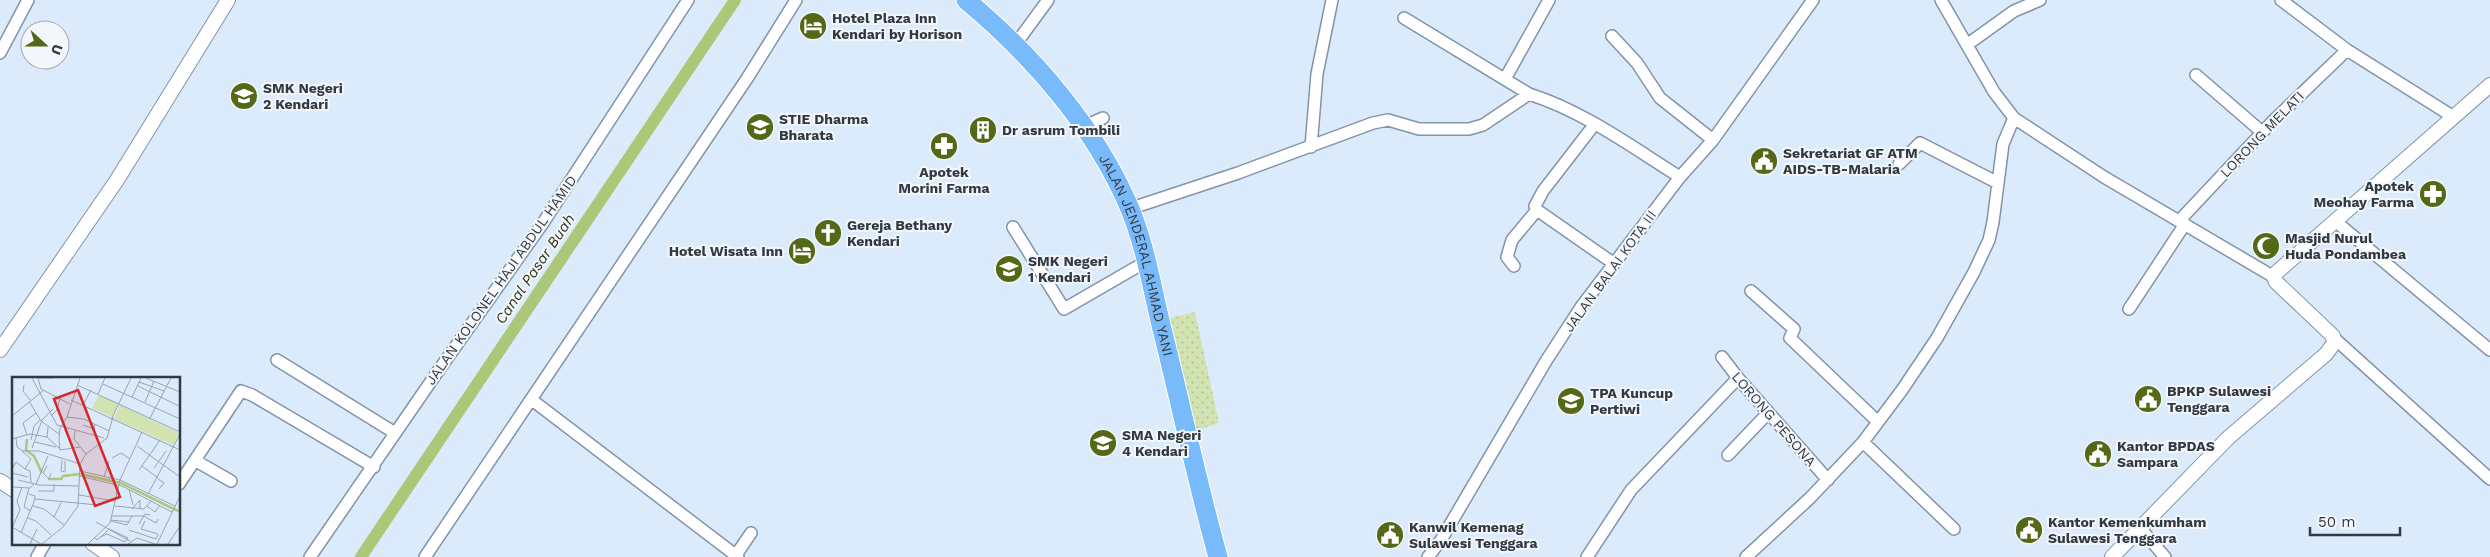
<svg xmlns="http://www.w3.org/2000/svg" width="2490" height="557" font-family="'Work Sans',sans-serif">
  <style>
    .grass { fill: url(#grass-dots) }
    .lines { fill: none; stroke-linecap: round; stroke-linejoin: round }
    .canal { stroke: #adc778; stroke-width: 12 }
    .minor-casing { stroke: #8294a7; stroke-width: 14 }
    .tertiary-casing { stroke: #8294a7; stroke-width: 16 }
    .trunk-casing { stroke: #fff; stroke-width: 21 }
    .minor { stroke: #fff; stroke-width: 11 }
    .tertiary { stroke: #fff; stroke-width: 14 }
    .trunk { stroke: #78bafa; stroke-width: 19 }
    .labels { text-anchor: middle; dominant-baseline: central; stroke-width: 4; stroke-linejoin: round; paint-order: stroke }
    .poi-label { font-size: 14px; font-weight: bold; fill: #313941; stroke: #f3f7fb; text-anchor: start }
    .street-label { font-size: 14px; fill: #313941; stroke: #f3f7fb }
    .water-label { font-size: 15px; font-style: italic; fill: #2e3816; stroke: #f3f7fb }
    .inset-river { fill: none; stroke: #adc778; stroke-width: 2.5 }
    .inset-road { fill: none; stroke: #98a4b1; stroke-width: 1 }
    .view { fill: #d62828; fill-opacity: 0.15; stroke: #d62828; stroke-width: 2.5 }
    .inset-edge { fill: none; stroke: #313941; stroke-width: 2.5 }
  </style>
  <defs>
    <pattern id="grass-dots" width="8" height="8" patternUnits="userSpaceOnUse" patternTransform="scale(1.25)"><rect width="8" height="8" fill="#d2e3b2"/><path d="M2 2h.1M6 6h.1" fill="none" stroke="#b5c49a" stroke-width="1.8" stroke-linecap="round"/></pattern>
  </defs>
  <rect width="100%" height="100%" fill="#dcebfc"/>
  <path class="grass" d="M1195 312 1219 423 1193 432 1166 319Z"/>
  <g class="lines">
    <path class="canal" d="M361 557 735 0"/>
    <defs>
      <path id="minor" d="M1941 0 1994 92 2014 118 2104 177 2274 277
        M2281 0 2347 50 2452 116
        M1404 18 1529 94
        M1612 36 1637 63 1660 98 1713 140
        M1968 44 2014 11 2040 0
        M1015 45 1048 0
        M0 53 28 0
        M2196 75 2262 132
        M1505 79 1549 0
        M1594 125 1543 191 1535 206 1537 210 1613 263
        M1083 127 1103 118
        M1311 147 1317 74 1332 0
        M1899 164 1920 143 1998 183
        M1129 209 1238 173 1373 123 1388 120 1419 129H1469L1483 125 1529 94C1583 111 1632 147 1680 177
        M2179 221 2273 121 2347 50
        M2335 221 2490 350
        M1013 227 1064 309 1147 261
        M1514 266 1507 257 1512 240 1537 210
        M1751 291 1794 329 1790 338 1877 421
        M2129 309 2185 224
        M2334 338 2490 479
        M1722 357 1738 378 1828 480
        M277 360 395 433
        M532 400 738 557
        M1863 442 1954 529
        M1728 455 1768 413
        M196 461 231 481
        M179 484 241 391 252 395 374 467
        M2141 529 2165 557
        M736 555 751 533
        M37 557 45 543
        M310 557 436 374 543 223 688 0
        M425 557 748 77 796 0
        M1428 557 1441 540 1546 361 1581 307 1680 177 1713 140 1813 0
        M1587 557 1631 490 1738 378
        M1746 557 1810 498 1863 442 1902 390 1937 338 1974 272 1989 240 1993 222 2003 144 2014 118"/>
      <path id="tertiary" d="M0 350 117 180 228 0
        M0 481 14 490
        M92 543 112 557
        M2112 557 2228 438 2326 354 2334 343 2333 336 2276 282 2274 277 2277 272 2490 85"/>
      <g id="trunk">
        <path id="s1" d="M966 0C1033 56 1096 128 1130 209 1146 248 1152 289 1162 329 1181 405 1197 482 1218 557"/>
      </g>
    </defs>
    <use href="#minor" class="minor-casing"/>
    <use href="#tertiary" class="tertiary-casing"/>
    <use href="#trunk" class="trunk-casing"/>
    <use href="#minor" class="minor"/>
    <use href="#tertiary" class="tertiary"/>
    <use href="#trunk" class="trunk"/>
  </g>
  <defs>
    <symbol id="hotel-disc" viewBox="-11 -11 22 22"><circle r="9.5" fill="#546918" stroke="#f3f7fb"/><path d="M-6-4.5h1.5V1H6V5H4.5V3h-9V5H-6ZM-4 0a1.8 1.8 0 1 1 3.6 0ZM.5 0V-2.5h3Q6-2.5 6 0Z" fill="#fff"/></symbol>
    <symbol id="school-disc" viewBox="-11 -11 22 22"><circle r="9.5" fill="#546918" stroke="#f3f7fb"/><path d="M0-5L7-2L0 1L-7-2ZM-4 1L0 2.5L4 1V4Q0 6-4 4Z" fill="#fff"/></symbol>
    <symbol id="university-disc" viewBox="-11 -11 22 22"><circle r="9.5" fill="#546918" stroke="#f3f7fb"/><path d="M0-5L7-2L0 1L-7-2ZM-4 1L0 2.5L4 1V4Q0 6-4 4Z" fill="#fff"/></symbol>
    <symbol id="building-disc" viewBox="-11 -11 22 22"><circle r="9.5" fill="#546918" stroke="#f3f7fb"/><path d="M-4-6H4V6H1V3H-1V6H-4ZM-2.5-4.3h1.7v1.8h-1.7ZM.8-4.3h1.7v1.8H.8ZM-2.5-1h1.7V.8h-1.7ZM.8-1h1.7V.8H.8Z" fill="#fff"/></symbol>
    <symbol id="pharmacy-disc" viewBox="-11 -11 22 22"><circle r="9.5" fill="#546918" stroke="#f3f7fb"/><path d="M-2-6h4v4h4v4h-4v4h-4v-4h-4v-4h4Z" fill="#fff"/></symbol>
    <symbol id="civic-disc" viewBox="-11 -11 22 22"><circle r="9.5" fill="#546918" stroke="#f3f7fb"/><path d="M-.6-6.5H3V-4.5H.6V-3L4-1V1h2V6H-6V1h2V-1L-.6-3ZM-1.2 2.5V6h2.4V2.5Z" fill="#fff"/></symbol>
    <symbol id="church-disc" viewBox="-11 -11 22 22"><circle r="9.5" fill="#546918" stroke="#f3f7fb"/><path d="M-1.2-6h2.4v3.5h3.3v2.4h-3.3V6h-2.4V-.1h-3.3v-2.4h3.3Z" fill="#fff"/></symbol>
    <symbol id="mosque-disc" viewBox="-11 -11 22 22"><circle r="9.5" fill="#546918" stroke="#f3f7fb"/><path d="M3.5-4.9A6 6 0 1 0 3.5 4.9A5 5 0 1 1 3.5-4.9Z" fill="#fff"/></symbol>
  </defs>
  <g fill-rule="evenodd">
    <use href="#hotel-disc" x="797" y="10" width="32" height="32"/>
    <use href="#school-disc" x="228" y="80" width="32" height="32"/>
    <use href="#university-disc" x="744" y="111" width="32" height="32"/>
    <use href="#building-disc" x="967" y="114" width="32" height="32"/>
    <use href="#pharmacy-disc" x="928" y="130" width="32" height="32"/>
    <use href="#civic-disc" x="1748" y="145" width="32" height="32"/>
    <use href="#pharmacy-disc" x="2417" y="178" width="32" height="32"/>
    <use href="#church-disc" x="812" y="217" width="32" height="32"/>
    <use href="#mosque-disc" x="2250" y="230" width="32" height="32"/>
    <use href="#hotel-disc" x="786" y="235" width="32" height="32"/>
    <use href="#school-disc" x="993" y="253" width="32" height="32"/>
    <use href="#civic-disc" x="2132" y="383" width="32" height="32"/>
    <use href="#school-disc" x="1555" y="385" width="32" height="32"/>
    <use href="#school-disc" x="1087" y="427" width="32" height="32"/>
    <use href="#civic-disc" x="2082" y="438" width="32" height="32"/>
    <use href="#civic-disc" x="2013" y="514" width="32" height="32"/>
    <use href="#civic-disc" x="1374" y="519" width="32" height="32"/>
  </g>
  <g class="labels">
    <g class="poi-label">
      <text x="832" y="18">Hotel Plaza Inn<tspan x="832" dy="16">Kendari by Horison</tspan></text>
      <text x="263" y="88">SMK Negeri<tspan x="263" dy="16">2 Kendari</tspan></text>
      <text x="779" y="119">STIE Dharma<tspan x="779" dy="16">Bharata</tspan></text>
      <text x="1002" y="130">Dr asrum Tombili</text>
      <text x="1783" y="153">Sekretariat GF ATM<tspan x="1783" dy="16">AIDS-TB-Malaria</tspan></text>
      <text x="944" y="172" text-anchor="middle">Apotek<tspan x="944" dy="16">Morini Farma</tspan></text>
      <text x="2414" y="186" text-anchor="end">Apotek<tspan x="2414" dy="16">Meohay Farma</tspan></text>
      <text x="847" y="225">Gereja Bethany<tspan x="847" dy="16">Kendari</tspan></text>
      <text x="2285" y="238">Masjid Nurul<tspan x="2285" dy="16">Huda Pondambea</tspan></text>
      <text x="783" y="251" text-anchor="end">Hotel Wisata Inn</text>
      <text x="1028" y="261">SMK Negeri<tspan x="1028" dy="16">1 Kendari</tspan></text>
      <text x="2167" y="391">BPKP Sulawesi<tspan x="2167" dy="16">Tenggara</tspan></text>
      <text x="1590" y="393">TPA Kuncup<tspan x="1590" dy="16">Pertiwi</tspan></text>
      <text x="1122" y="435">SMA Negeri<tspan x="1122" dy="16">4 Kendari</tspan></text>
      <text x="2117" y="446">Kantor BPDAS<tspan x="2117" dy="16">Sampara</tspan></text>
      <text x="2048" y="522">Kantor Kemenkumham<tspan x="2048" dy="16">Sulawesi Tenggara</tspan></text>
      <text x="1409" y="527">Kanwil Kemenag<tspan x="1409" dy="16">Sulawesi Tenggara</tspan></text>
    </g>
    <g class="street-label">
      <text transform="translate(2262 134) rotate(-46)">LORONG MELATI</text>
      <text stroke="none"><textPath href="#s1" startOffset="314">JALAN JENDERAL AHMAD YANI</textPath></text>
      <text transform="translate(1610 271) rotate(-54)">JALAN BALAI KOTA III</text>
      <text transform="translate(501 280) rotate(-55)">JALAN KOLONEL HAJI ABDUL HAMID</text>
      <text transform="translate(1774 419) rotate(49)">LORONG PESONA</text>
    </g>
    <g class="water-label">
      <text transform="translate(535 269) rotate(-56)">Canal Pasar Buah</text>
    </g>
  </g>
  <g transform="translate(12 377)">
    <rect width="168" height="168" fill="#dcebfc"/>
    <path d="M87 18 106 27 100 40 80 31ZM108 28 167 56 161 68 102 42Z" fill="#d2e3b2"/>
    <path class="inset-river" d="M15 62 14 73 22 79 30 96M51 99 68 97 109 106 168 135M36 102H49L51 99"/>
    <path class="inset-road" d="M20 1 45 48 92 61M26 1 29 12 58 27M26 1H42M134 1 168 15M127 5 152 14M91 7 168 42M12 8 11 14 18 23M65 8 168 55M126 9 167 29M86 17 93 1M120 20 129 1M59 23 168 73M17 24 29 44 47 57M133 25 142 4M71 28 79 13M0 39 32 13M39 39 45 33 48 21M55 40 72 42 97 54M138 41 159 1M99 43 119 1M71 48 82 52 83 47M63 54 62 62 74 77M15 58 11 46 24 36M35 60 48 72M4 61 5 70 11 74H27L68 87M0 62 18 57 35 60 36 50M19 63 22 49 28 43M23 65 44 70M125 69 168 100M68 70 48 73 47 63 48 51 55 40 68 1M20 71 30 43 41 32M10 74 19 82 13 92 18 94 19 105M100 81 109 76 118 82M50 83 49 94 53 95V84M35 89 31 96 37 102 39 96M130 89 146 101M142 91 154 74M0 92 4 85 13 92M127 93 148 63M68 94 108 103 163 129M0 96 16 100M67 99 110 109 160 135M92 100 97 84M146 102 152 106 147 112M6 103 27 108 67 109M24 107 36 79M0 110 18 111 22 107M17 111 12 130 19 134M117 112 121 128M26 114H42V107M136 117 168 57M67 118 103 124M23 122 86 128M21 129 32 132 52 148M103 129 132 132 139 124M135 129 143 135 148 128M120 132 128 123V132M100 139H132L144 146 146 142M42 140 49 126M16 141 24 144 39 158M99 143 117 145M99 144 115 148 120 139M133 144 129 152 146 157M84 145 118 164M127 147 133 137 138 138M0 150 29 167M0 151 8 133 5 124 10 110M117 153 144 162 146 158M9 156 22 125 23 119 17 117M83 161 85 163 91 158 97 152 116 161 113 165 95 157 88 160M18 167 25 152M30 167 51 150 66 129 68 87 74 77 95 61 101 40M76 167 98 146 108 103 130 55M116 167 125 161 143 167M145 167 168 119M156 167 168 149"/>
    <path class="view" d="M66 13 108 120 83 129 42 22Z"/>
    <rect width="168" height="168" class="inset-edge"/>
  </g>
  <g transform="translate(45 45) rotate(111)"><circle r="24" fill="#f3f7fb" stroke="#a5abb1"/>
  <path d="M0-4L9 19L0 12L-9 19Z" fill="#546918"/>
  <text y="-8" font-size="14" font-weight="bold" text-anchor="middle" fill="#313941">U</text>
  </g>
  <path d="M2310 527v8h90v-8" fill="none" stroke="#313941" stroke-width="2.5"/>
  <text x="2318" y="527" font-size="15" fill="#313941" stroke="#f3f7fb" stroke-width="4" paint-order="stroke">50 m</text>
</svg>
